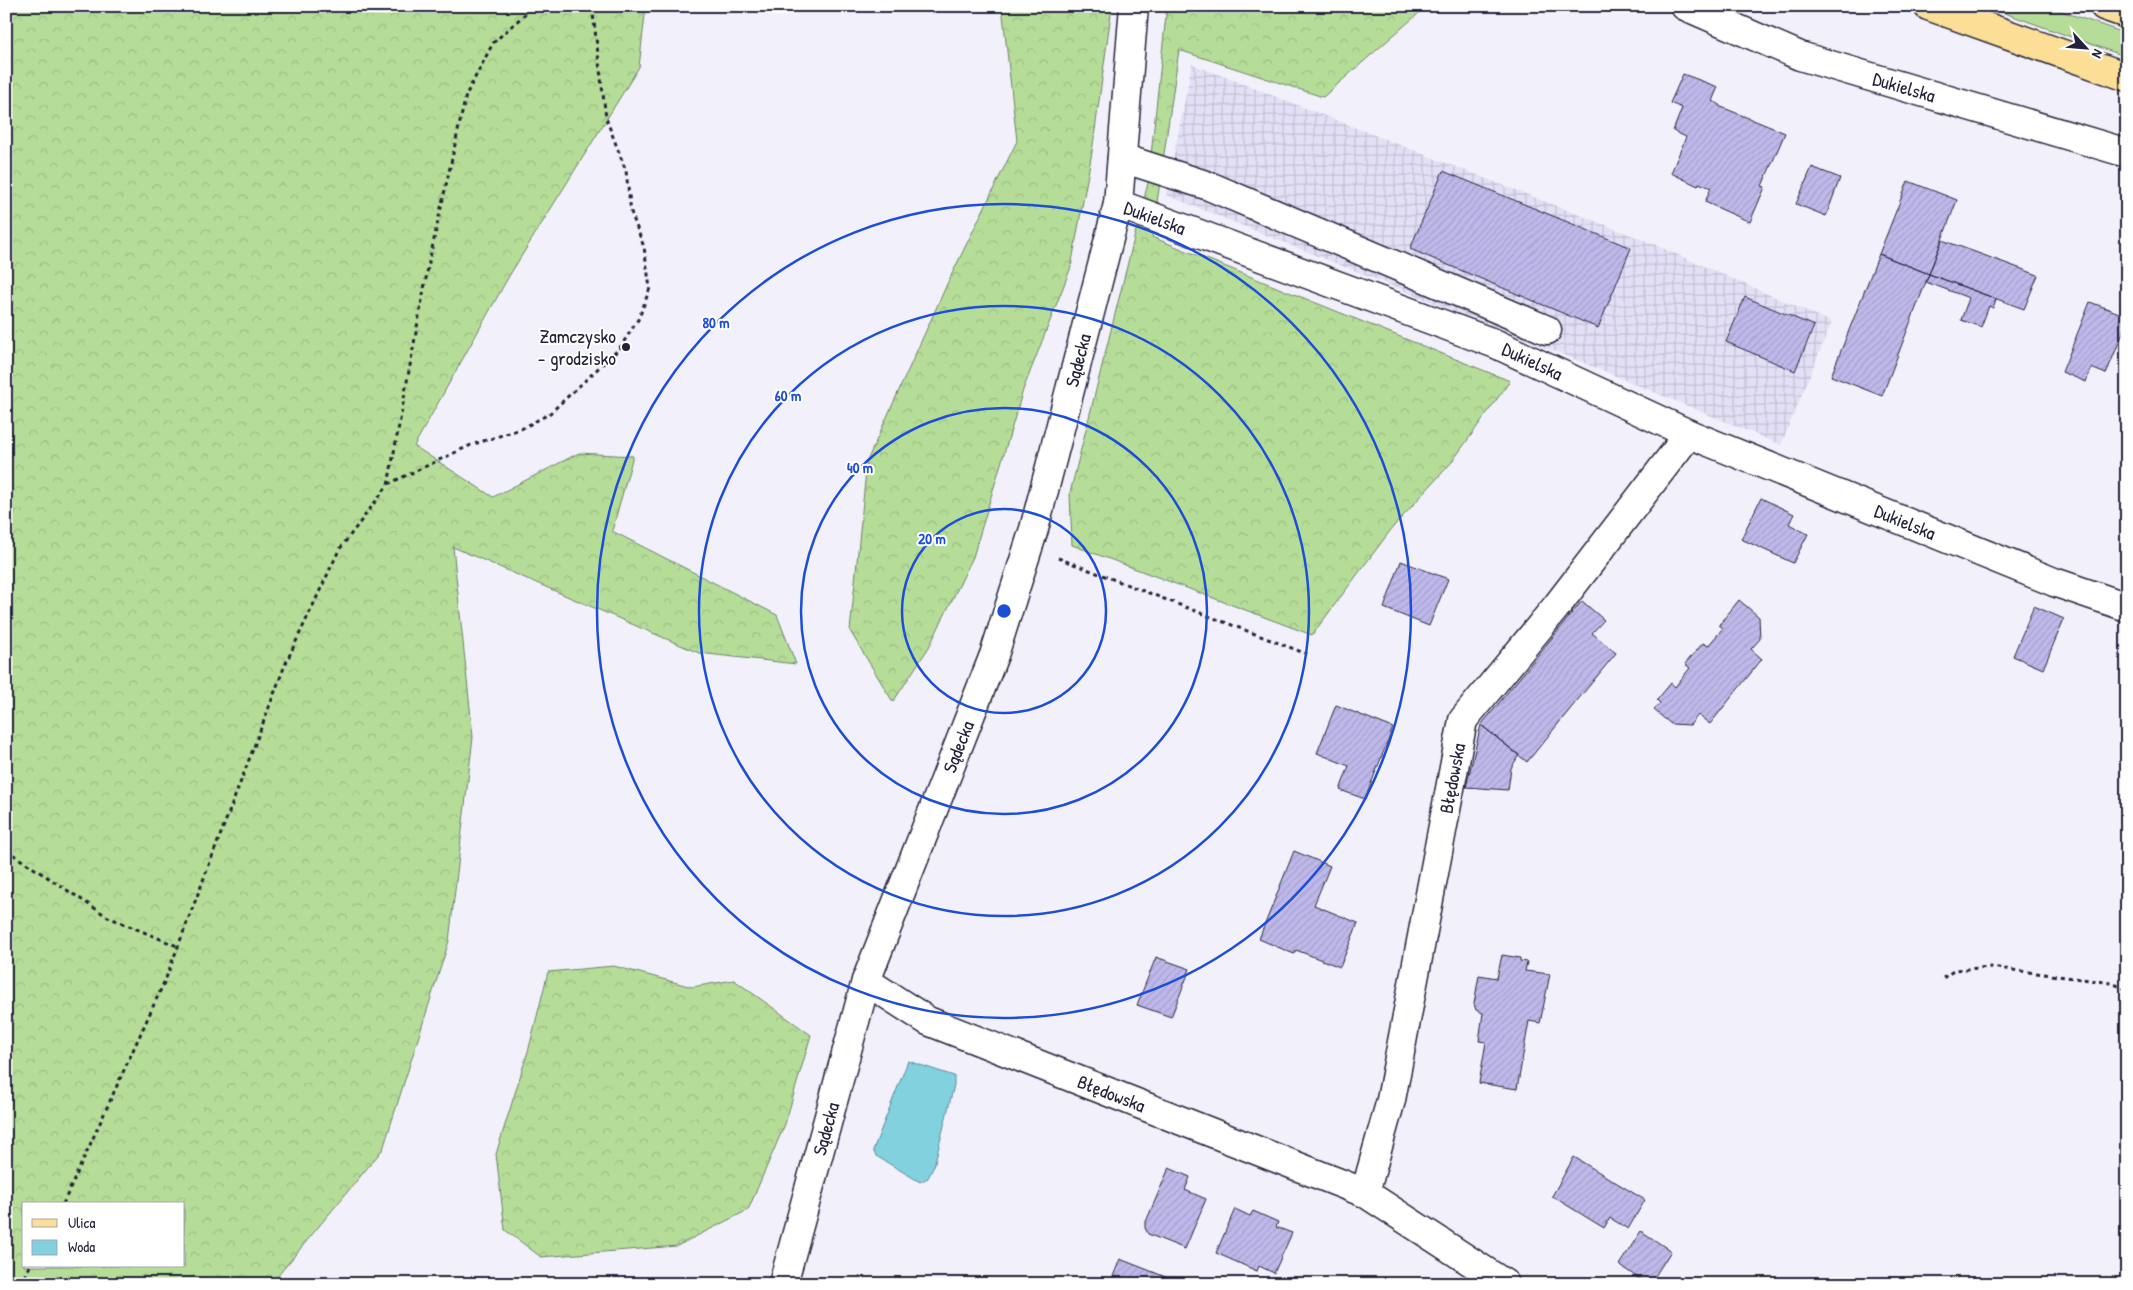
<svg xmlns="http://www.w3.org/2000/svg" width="2133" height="1290" font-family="'Patrick Hand',sans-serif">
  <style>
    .industrial { fill: url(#industrial-grid) }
    .green { fill: #b6dd98; stroke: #6c806a }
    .forest { fill: url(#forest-crowns); stroke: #6c806a; fill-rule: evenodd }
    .water { fill: #82d1df; stroke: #5c8b9d }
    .building { fill: url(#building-hatch); stroke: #22223b }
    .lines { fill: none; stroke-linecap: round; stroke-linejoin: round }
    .minor-casing { stroke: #22223b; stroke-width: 31 }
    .major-casing { stroke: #22223b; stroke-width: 31 }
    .path { stroke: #22223b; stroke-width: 3; stroke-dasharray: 4 4; stroke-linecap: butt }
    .minor { stroke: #fff; stroke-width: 28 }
    .major { stroke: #fcde96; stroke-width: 28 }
    .ring { fill: none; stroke: #1d4ed8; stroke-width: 2.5 }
    .poi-dot { fill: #22223b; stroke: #fff; stroke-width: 2 }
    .labels { text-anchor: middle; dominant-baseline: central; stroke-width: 4; stroke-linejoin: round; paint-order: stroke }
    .street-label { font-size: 19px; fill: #22223b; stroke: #fff }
    .poi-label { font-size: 19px; fill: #22223b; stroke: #fff; text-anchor: end }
    .centre { fill: #1d4ed8; stroke: #fff; stroke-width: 2.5 }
    .ring-label { font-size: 15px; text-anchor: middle; font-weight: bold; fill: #1d4ed8; stroke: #fff; stroke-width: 4; stroke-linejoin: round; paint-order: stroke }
  </style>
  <defs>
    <pattern id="industrial-grid" width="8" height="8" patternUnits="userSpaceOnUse" patternTransform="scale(1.25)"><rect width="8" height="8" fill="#e3e0f6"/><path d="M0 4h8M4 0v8" fill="none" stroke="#c2c0d4"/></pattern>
    <pattern id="forest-crowns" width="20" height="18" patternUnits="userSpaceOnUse" patternTransform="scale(1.25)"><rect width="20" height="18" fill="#b6dd98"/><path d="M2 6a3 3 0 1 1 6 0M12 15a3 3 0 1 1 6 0" fill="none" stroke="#9cbd84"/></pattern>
    <pattern id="building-hatch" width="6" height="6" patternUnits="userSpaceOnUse" patternTransform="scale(1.25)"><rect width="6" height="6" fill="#bfb9eb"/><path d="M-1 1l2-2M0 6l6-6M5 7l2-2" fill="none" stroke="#a49fca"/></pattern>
  </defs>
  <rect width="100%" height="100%" fill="#f2f1fb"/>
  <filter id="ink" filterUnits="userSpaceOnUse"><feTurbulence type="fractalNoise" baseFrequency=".02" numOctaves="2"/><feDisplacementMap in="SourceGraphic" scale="10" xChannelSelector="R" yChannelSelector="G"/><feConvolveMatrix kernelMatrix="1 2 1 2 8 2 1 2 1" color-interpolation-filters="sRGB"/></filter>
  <g filter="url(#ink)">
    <path class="industrial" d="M1192 64 1644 240 1832 322 1781 445 1601 370 1166 195Z"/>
    <path class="green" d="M1985 6H2047L2127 34V57Z"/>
    <path class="forest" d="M6 6H646L639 67 509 276 414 446 493 497 579 453 633 456 612 531 777 615 796 664 699 653 453 547 473 737 449 941 383 1149 271 1284H6ZM24 1204H184V1266H24Z
      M1002 6H1112L1092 152 1071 267 1023 390 973 557 929 647 893 702 850 631 867 461 948 282 1017 141Z
      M1167 6H1427L1323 97 1179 50 1152 237 1510 381 1451 463 1393 527 1312 635 1072 545 1070 493 1148 183Z
      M614 966 692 987 734 980 811 1035 785 1124 748 1210 677 1246 541 1257 505 1230 496 1154 529 1048 548 972Z"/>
    <path class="water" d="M908 1061 954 1076V1085L934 1166 928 1178 920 1182 876 1156 873 1150Z"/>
    <path class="building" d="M1683 74 1718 87 1712 101 1719 104V106L1785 133 1762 186 1765 187 1750 222 1705 202 1711 188 1699 183 1698 186 1671 173 1686 137 1673 131 1682 108 1670 103Z
      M1812 167 1840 178 1826 216 1796 204Z
      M1443 171 1631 248 1598 328 1410 249Z
      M1908 181 1957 200 1929 274 1879 254Z
      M1942 240 2038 275 2024 309 1929 274Z
      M1879 254 1929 274 1882 396 1831 376Z
      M1929 274 1996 299 1993 308 1989 306 1981 327 1961 320 1969 298 1926 282Z
      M1745 297 1814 326 1795 371 1726 342Z
      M2090 302 2127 316V323L2106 374 2091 368 2086 382 2062 372Z
      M1761 498 1794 514 1789 524 1808 534 1793 563 1741 539Z
      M1401 561 1448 579 1429 626 1384 608Z
      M1739 600 1759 617 1760 639 1751 649 1762 659 1710 724 1698 715 1690 725 1671 724 1654 710 1660 703 1657 700 1671 683 1675 687 1690 668 1685 664 1703 643 1708 646 1723 628 1719 625Z
      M1582 601 1604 620 1592 633 1616 653 1527 762 1481 725Z
      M2034 606 2064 619 2043 669 2013 656Z
      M1336 705 1393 728 1365 799 1340 790 1349 766 1317 753Z
      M1481 725 1519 755 1511 768 1508 790 1466 787Z
      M1294 851 1330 866 1314 905 1358 923 1340 967 1296 950 1294 954 1259 939Z
      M1502 955 1520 958V961L1527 962 1525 971 1550 974 1540 1023 1529 1021 1517 1089 1479 1083 1486 1042 1479 1041 1483 1013 1476 1010 1474 1004 1479 975 1497 978Z
      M1156 957 1190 969 1171 1017 1137 1005Z
      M1574 1157 1645 1200 1628 1229 1610 1218 1604 1228 1552 1196Z
      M1169 1168 1190 1177 1185 1190 1206 1199 1185 1249 1148 1234 1145 1228V1224Z
      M1235 1209 1250 1216 1253 1211 1278 1222 1276 1227 1292 1233 1274 1273 1259 1266 1257 1271 1216 1253Z
      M1641 1231 1671 1251 1650 1284H1647L1619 1265Z
      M1120 1259 1181 1283V1284H1110Z"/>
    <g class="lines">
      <defs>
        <g id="minor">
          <path id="s1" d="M1134 6 1118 204 1496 344 1689 434 2054 582 2127 607"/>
          <path id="s2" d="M1685 6 1800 56 2127 153"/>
          <path d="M1122 158 1209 186 1547 330"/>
          <path id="s3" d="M866 981 928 1021 1365 1193 1505 1284"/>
          <path id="s4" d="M1365 1193 1391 1100 1463 720 1556 607 1689 434"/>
          <path id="s5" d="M783 1284 866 981 994 655 1034 529 1118 204"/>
        </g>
        <path id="major" d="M1928 6 2127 77
          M2104 6 2127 14"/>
      </defs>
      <use href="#minor" class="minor-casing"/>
      <use href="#major" class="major-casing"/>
      <path class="path" d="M388 484 471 445 521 429 549 414 619 349 639 318 650 288 644 247 631 212 626 171 606 118 592 6
        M1058 558 1307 654
        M6 850 108 917 177 946
        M1943 978 1955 970 1990 967 2112 983 2127 990
        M63 1204 166 978 285 665 339 550 388 485 429 262 466 95 493 43 534 6
        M21 1284 30 1266"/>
      <use href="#minor" class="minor"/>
      <use href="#major" class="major"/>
    </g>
  </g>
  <g class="ring">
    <circle cx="1004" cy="611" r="102"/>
    <circle cx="1004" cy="611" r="203"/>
    <circle cx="1004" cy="611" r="305"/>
    <circle cx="1004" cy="611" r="407"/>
  </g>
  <circle class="poi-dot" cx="626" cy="347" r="5"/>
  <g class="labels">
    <g class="street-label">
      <text stroke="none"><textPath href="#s2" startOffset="234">Dukielska</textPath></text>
      <text stroke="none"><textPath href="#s1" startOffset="238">Dukielska</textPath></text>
      <text stroke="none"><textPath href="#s5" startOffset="971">Sądecka</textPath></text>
      <text stroke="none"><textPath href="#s1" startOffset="642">Dukielska</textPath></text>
      <text stroke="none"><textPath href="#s1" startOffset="1048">Dukielska</textPath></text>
      <text stroke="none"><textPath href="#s5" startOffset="566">Sądecka</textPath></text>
      <text stroke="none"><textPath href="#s4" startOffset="424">Błędowska</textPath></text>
      <text stroke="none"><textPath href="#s3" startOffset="271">Błędowska</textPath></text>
      <text stroke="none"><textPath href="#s5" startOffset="161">Sądecka</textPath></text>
    </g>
    <g class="poi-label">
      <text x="616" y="336">Zamczysko<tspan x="616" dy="22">- grodzisko</tspan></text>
    </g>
  </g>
  <circle cx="1004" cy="611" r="8" class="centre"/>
  <g class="ring-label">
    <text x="716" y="328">80 m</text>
    <text x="788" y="401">60 m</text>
    <text x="860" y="473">40 m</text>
    <text x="932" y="544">20 m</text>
  </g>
  <rect width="2133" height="1290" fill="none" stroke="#fff" stroke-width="25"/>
  <rect x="12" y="12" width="2108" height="1265" fill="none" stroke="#22223b" stroke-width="2" filter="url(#ink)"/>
  <rect x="22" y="1202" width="162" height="65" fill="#ffffff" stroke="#a7a7b1"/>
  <rect x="32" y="1219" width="25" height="8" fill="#fcde96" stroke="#a7a7b1"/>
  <text x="68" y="1228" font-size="15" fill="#22223b">Ulica</text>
  <rect x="32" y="1240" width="25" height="15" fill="#82d1df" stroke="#a7a7b1"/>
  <text x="68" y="1252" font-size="15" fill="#22223b">Woda</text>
  <g transform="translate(2086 48) rotate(116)" stroke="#ffffff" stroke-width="4" paint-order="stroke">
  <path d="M0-4L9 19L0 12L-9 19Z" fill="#22223b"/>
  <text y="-8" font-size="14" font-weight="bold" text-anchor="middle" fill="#22223b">N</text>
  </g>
</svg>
